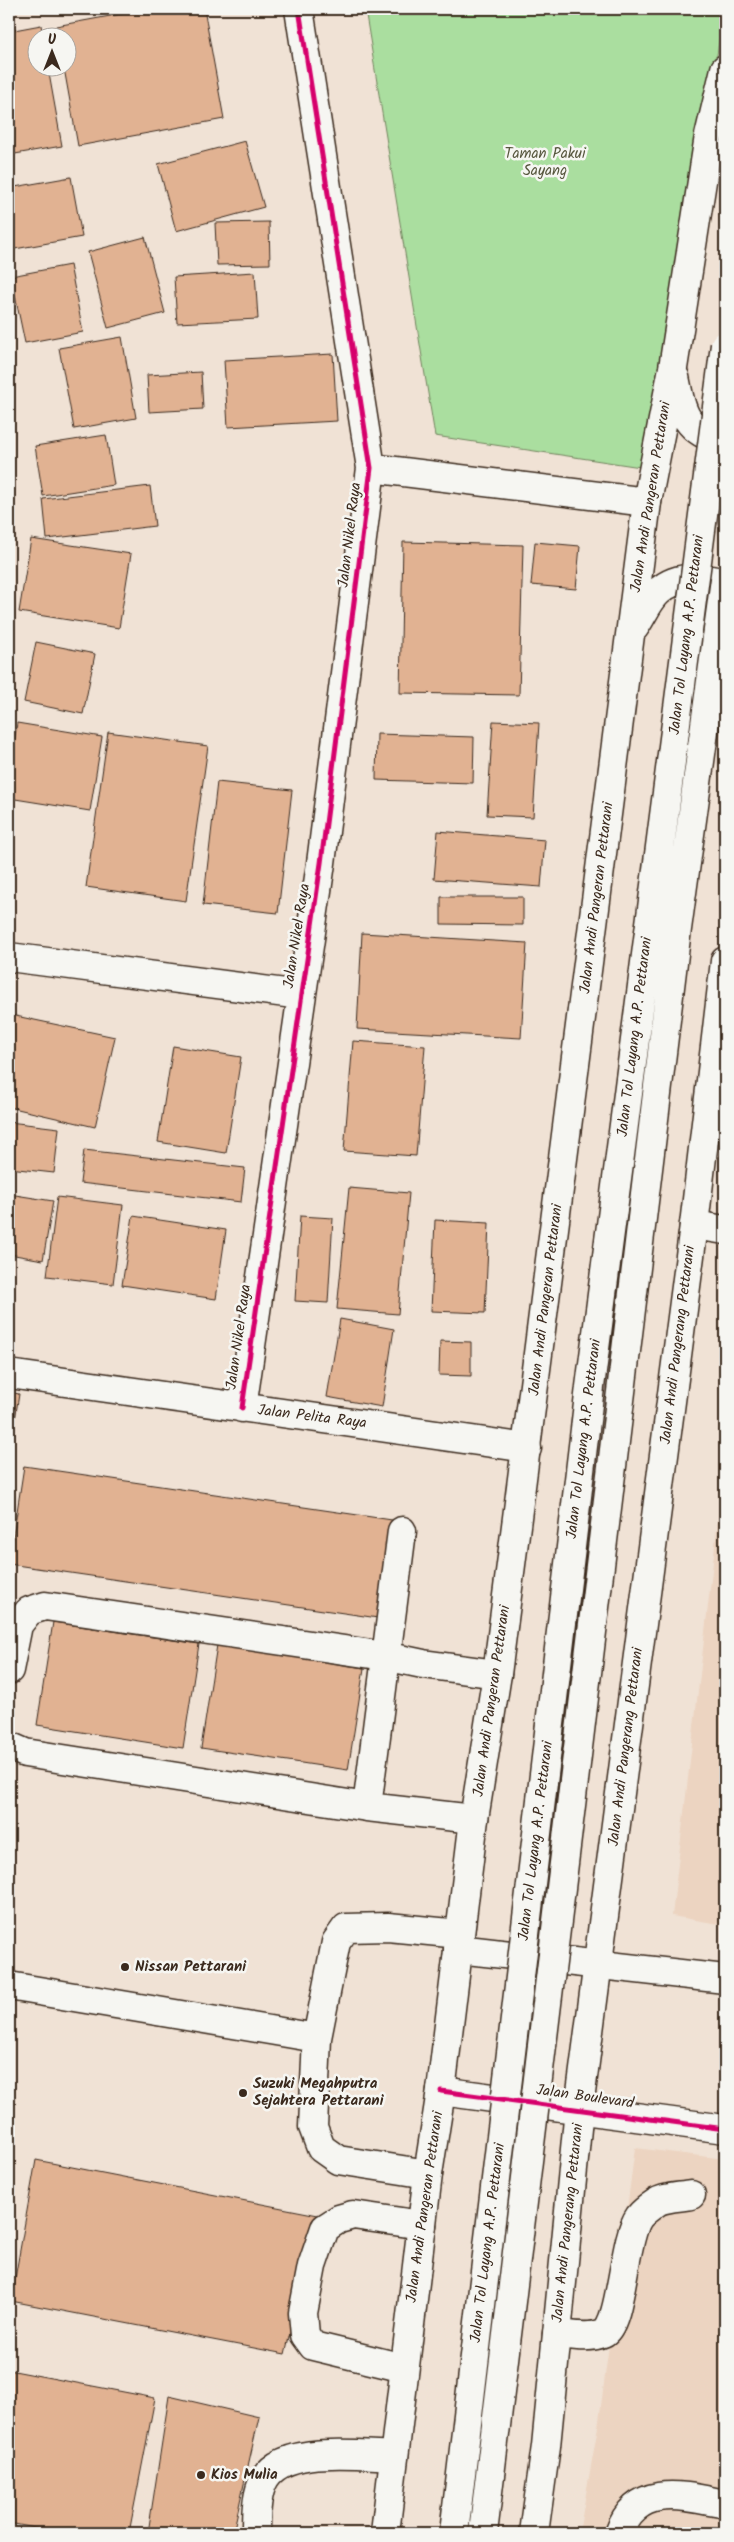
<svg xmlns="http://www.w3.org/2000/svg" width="734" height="2542" font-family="Kalam,sans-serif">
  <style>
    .built { fill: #ecd4c1 }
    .green { fill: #aade9f; stroke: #72845e }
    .building { fill: #e1b292; stroke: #3b2a1e }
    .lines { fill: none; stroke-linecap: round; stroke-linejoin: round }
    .minor-casing { stroke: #3b2a1e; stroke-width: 31 }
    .highway-casing { stroke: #3b2a1e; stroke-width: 31 }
    .minor { stroke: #f6f6f2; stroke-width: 28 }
    .highway { stroke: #f6f6f2; stroke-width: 28 }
    .highway-bridge-casing { stroke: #3b2a1e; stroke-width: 31; stroke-linecap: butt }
    .highway-bridge { stroke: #f6f6f2; stroke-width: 28 }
    .cycleway-casing { stroke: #f6f6f2; stroke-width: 8 }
    .cycleway { stroke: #d6006c; stroke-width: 5 }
    .poi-dot { fill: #3b2a1e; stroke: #f6f6f2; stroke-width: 2 }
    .labels { text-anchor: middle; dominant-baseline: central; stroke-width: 5; stroke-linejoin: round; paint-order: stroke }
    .park-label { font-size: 15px; fill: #57573e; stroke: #f6f6f2 }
    .street-label { font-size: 15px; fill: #3b2a1e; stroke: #f6f6f2 }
    .poi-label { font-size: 15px; font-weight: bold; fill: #3b2a1e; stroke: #f6f6f2; text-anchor: start }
  </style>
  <rect width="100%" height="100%" fill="#f0e2d5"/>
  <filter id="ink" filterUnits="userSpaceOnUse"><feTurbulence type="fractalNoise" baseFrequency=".02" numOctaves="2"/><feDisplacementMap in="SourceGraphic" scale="10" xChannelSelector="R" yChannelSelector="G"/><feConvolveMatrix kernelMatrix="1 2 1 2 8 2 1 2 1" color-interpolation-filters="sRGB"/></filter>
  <g filter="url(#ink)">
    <path class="built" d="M725 1459V1925L672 1916Z
      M635 2148 725 2159V2533H579L599 2421Z"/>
    <path class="green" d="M365 9H724L654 469 435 436Z"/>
    <path class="building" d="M148 9H204L224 119 78 146 64 68H68V38H58L56 26Z
      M41 25 43 38H38V68H48L62 146 9 155V31Z
      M245 141 264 207 176 231 158 164Z
      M71 177 82 237 9 250V188Z
      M269 222 270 264 217 265 215 223Z
      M145 237 165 313 108 328 88 252Z
      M70 265 83 332 25 343 11 276Z
      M255 272 258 319 177 323 174 277Z
      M122 337 136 418 74 429 59 348Z
      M333 354 337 421 228 427 224 360Z
      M201 372 203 409 149 412 147 375Z
      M106 435 114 485 43 496 35 446Z
      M150 486 155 526 47 539 43 499Z
      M31 539 131 554 119 628 19 612Z
      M403 542 523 545 519 695 400 693Z
      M535 542 580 546 576 589 531 585Z
      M36 642 95 654 83 714 24 702Z
      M493 721 539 723 533 817 487 815Z
      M17 723 102 737 90 811 9 798V776Z
      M108 732 208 746 186 901 86 887Z
      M377 734 474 737 473 783 376 780Z
      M217 782 292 790 278 913 203 905Z
      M438 831 545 840 541 887 434 879Z
      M441 897H523V925L441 924Z
      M362 933 527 943 521 1038 357 1029Z
      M11 1015 115 1037 95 1127 9 1107Z
      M353 1041 425 1046 416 1156 344 1151Z
      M173 1046 241 1057 226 1153 158 1142Z
      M9 1122 59 1128 54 1173 9 1168Z
      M84 1150 245 1168 241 1202 80 1183Z
      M349 1188 409 1193 398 1314 337 1309Z
      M9 1194 53 1201 43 1260 9 1254Z
      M57 1197 123 1205 113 1284 47 1276Z
      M133 1216 226 1230 216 1299 122 1285Z
      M300 1216 333 1218 328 1303 295 1301Z
      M435 1220 489 1223 485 1313 431 1311Z
      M340 1319 394 1329 382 1407 327 1397Z
      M440 1341 471 1342V1376L439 1375Z
      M9 1392 19 1394 9 1458Z
      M24 1466 392 1520 378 1618 9 1564Z
      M53 1622 199 1644 183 1748 37 1725Z
      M217 1645 364 1668 348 1770 201 1748Z
      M36 2160 318 2215 285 2354 11 2301Z
      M9 2370 155 2398 129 2533H61L9 2523Z
      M169 2396 259 2417 233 2533H148Z"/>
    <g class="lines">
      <defs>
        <path id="minor" d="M371 468 647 502
          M9 957 301 995
          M694 1225 725 1230
          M9 1374 527 1448
          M242 1408 321 863 371 468 299 9
          M9 1670 18 1625 29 1611 45 1606 385 1656 423 1664 497 1674
          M9 1746 25 1753 367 1807 474 1819
          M367 1807 402 1531
          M458 1949 725 1979
          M9 1986 317 2038
          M441 2091 725 2129
          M428 2174 338 2160 321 2148 313 2127 317 2038 336 1942 346 1928 388 1927 460 1934
          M557 2334C572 2335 589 2339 603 2333 622 2325 623 2239 639 2217 643 2212 651 2206 657 2202 665 2197 681 2197 691 2195
          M404 2368 313 2346 305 2335 303 2313 312 2266 325 2228 339 2219 353 2215 422 2225
          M256 2533C256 2517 256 2499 262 2484 278 2443 359 2455 394 2456
          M619 2533C637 2482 684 2496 725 2504"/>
        <path id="highway" d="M675 377C683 418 685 428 725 444
          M634 628C642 617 648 601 658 592 676 574 703 577 725 583
          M385 2533 428 2174 441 2091 474 1819 497 1674 647 502 673 368 709 136 725 69
          M534 2533 546 2446 579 2108 694 1225 725 961"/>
      </defs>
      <use href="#minor" class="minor-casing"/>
      <use href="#highway" class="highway-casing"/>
      <use href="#minor" class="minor"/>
      <use href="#highway" class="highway"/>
      <defs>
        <path id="highway-bridge" d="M454 2533 590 1387 725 345
          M483 2533 677 929 725 579"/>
      </defs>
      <use href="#highway-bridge" class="highway-bridge-casing"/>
      <use href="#highway-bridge" class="highway-bridge"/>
      <defs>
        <path id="cycleway" d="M242 1408 321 863 371 468 299 9
          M441 2091 725 2129"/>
      </defs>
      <use href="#cycleway" class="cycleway-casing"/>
      <use href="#cycleway" class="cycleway"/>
    </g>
  </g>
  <g class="poi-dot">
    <circle cx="125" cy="1967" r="5"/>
    <circle cx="243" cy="2093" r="5"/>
    <circle cx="201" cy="2475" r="5"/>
  </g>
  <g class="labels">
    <g class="park-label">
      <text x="545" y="154">Taman Pakui<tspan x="545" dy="17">Sayang</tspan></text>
    </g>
    <g class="street-label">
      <text transform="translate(651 497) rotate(-81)">Jalan Andi Pangeran Pettarani</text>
      <text transform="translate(350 535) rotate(-83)">Jalan Nikel Raya</text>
      <text transform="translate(687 635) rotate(-83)">Jalan Tol Layang A.P. Pettarani</text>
      <text transform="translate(597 898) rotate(-83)">Jalan Andi Pangeran Pettarani</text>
      <text transform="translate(297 936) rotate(-81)">Jalan Nikel Raya</text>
      <text transform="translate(635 1037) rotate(-83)">Jalan Tol Layang A.P. Pettarani</text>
      <text transform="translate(546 1300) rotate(-83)">Jalan Andi Pangeran Pettarani</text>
      <text transform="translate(239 1337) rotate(-82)">Jalan Nikel Raya</text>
      <text transform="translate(678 1345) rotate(-83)">Jalan Andi Pangerang Pettarani</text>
      <text transform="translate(312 1417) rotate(7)">Jalan Pelita Raya</text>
      <text transform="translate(584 1439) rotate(-83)">Jalan Tol Layang A.P. Pettarani</text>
      <text transform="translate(492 1701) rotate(-82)">Jalan Andi Pangeran Pettarani</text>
      <text transform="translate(626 1747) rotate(-83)">Jalan Andi Pangerang Pettarani</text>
      <text transform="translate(536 1841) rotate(-83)">Jalan Tol Layang A.P. Pettarani</text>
      <text transform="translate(585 2097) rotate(8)">Jalan Boulevard</text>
      <text transform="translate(425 2207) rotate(-82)">Jalan Andi Pangeran Pettarani</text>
      <text transform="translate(568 2223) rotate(-84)">Jalan Andi Pangerang Pettarani</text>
      <text transform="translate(488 2243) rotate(-83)">Jalan Tol Layang A.P. Pettarani</text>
    </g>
    <g class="poi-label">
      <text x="135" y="1967">Nissan Pettarani</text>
      <text x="253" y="2084">Suzuki Megahputra<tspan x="253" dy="17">Sejahtera Pettarani</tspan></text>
      <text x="211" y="2475">Kios Mulia</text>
    </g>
  </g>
  <rect width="734" height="2542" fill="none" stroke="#f6f6f2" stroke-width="30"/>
  <rect x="15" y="15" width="704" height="2512" fill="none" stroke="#3b2a1e" stroke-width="2" filter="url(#ink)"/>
  <g transform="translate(52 52)"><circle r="24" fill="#f6f6f2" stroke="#aba49d"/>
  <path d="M0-4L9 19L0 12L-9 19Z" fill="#3b2a1e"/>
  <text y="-8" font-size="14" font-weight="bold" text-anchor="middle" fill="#3b2a1e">U</text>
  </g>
</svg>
